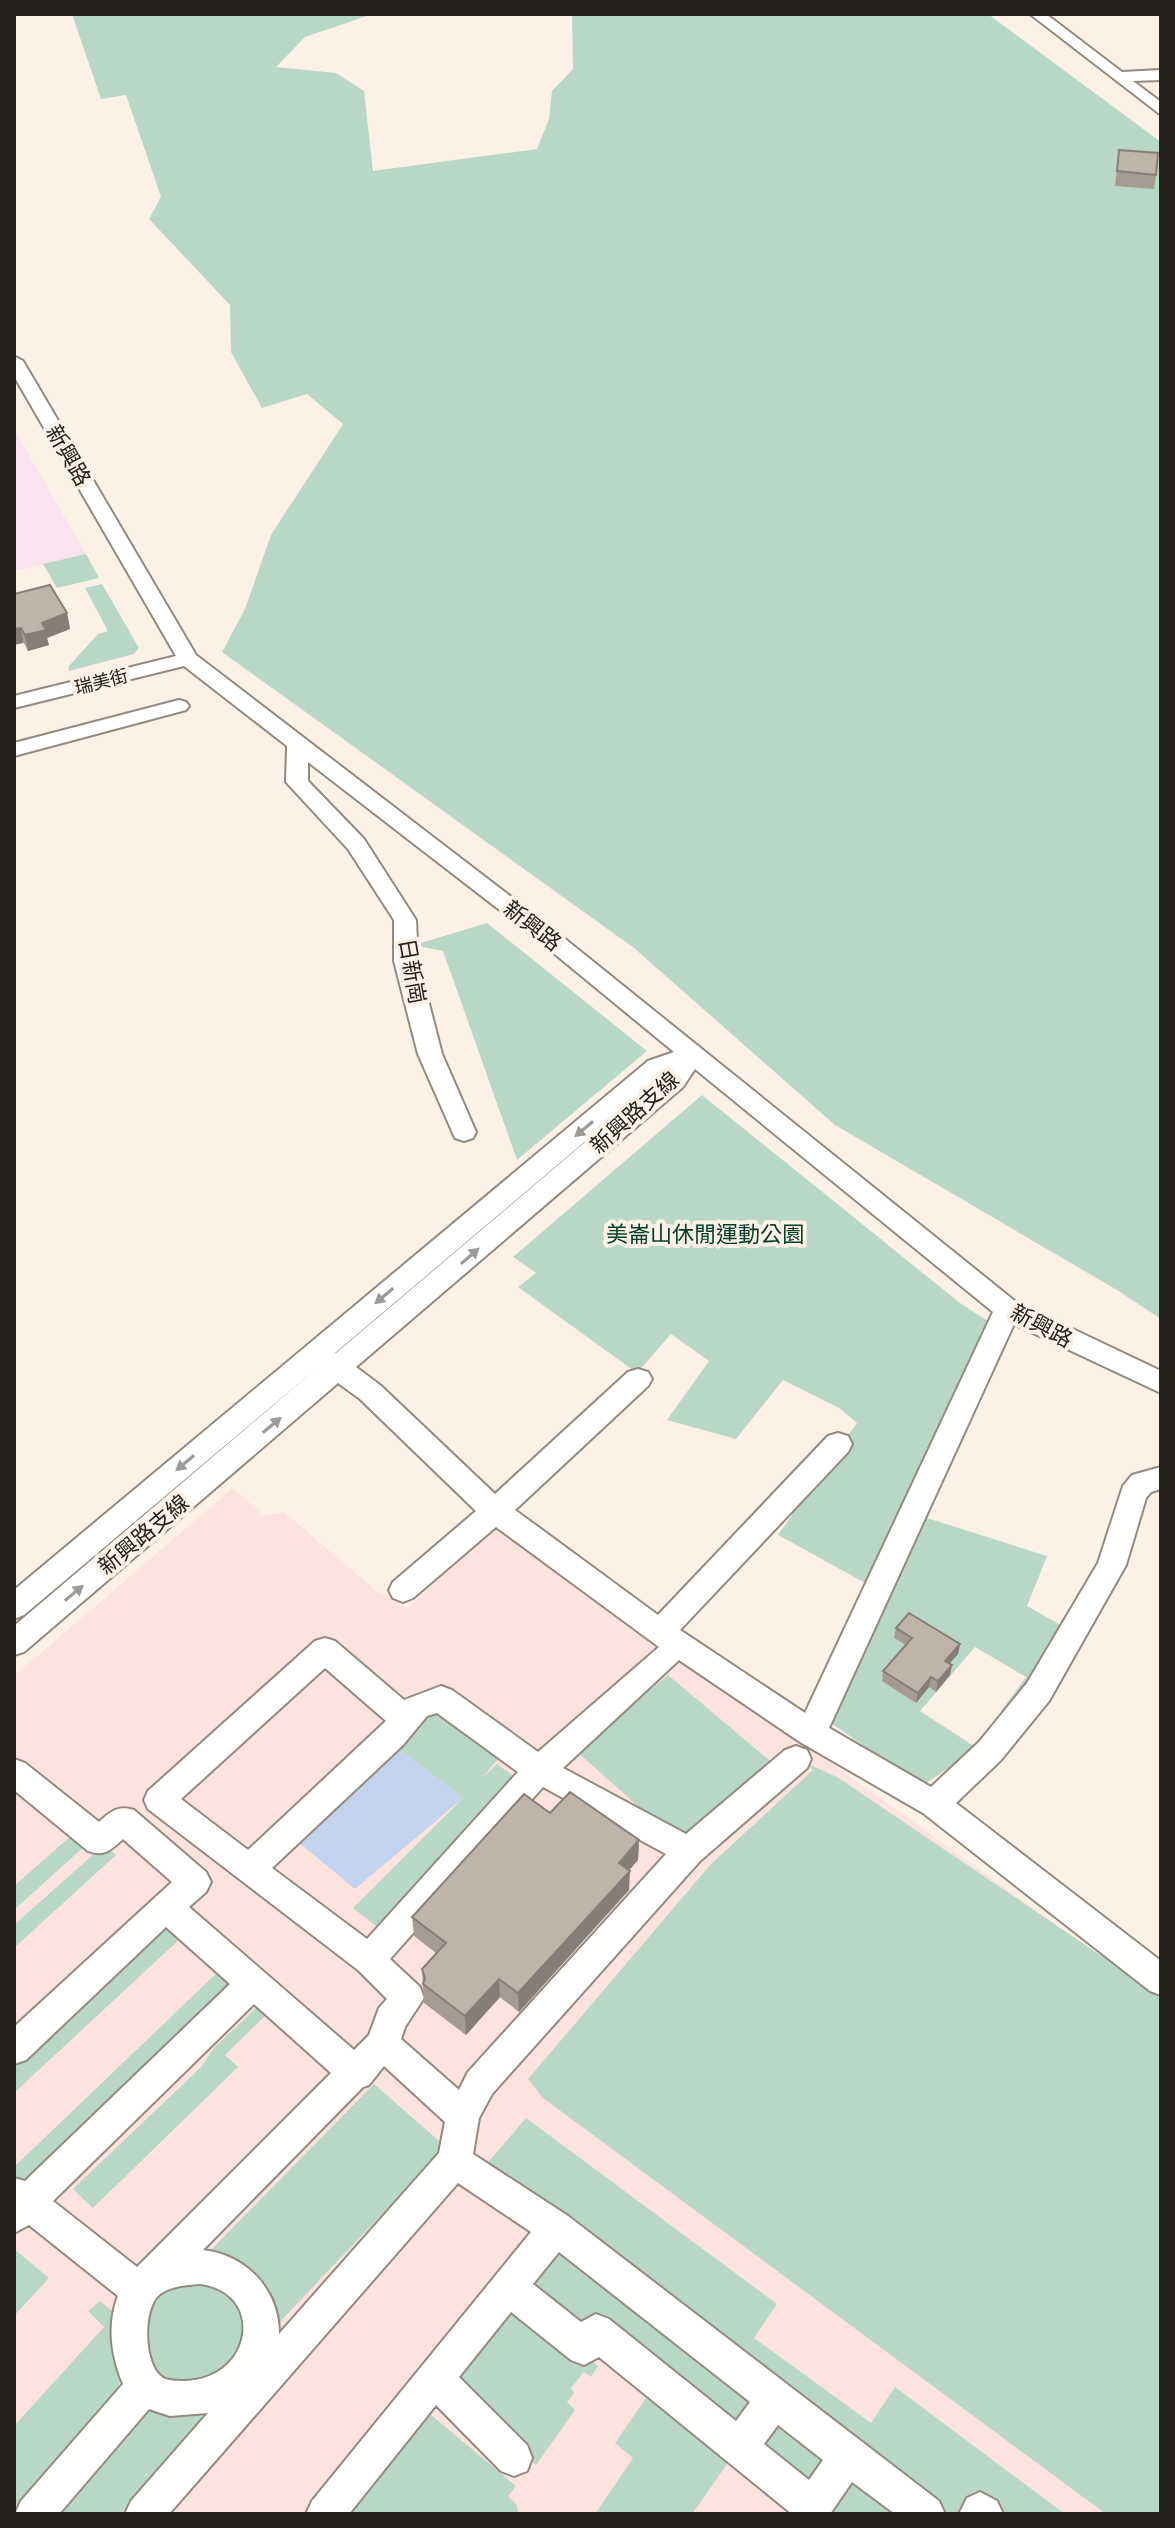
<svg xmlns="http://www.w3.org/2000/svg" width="1175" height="2528" font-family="Lato,'Noto Sans TC',sans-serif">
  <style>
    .commercial { fill: #fae2ee }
    .education { fill: #fde3de }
    .green { fill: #b9d7c7 }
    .water { fill: #c3d3ee }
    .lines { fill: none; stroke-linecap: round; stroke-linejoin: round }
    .minor-casing { stroke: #94897e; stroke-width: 4 }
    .minor { fill: #fff; fill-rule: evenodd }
    .wall { fill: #a59b91 }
    .shaded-wall { fill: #867e76 }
    .building { fill: #c0b4a9; stroke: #867e76; stroke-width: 2 }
    .oneway { fill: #9d9b99 }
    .labels { text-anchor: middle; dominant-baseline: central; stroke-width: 8; stroke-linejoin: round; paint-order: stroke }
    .far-street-label { font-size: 18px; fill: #25211c; stroke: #fdf1e5 }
    .street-label { font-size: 22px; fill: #25211c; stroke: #fdf1e5 }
    .park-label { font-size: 22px; fill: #01412b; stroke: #fdf1e5 }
  </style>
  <rect width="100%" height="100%" fill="#fdf1e5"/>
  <path class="commercial" d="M14 429 52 496 86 554 14 571Z"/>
  <path class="education" d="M233 1488 264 1516 284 1512 380 1594 387 1593 407 1609 496 1522 1058 1926 1161 2006V2514H14V1676Z"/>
  <path class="green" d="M72 14H373L305 37 276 67 336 73 364 91 373 171 537 149 549 119 552 91 573 69 572 14H988L1161 142V1319L1117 1290 835 1125 634 948 222 652 245 609 271 535 343 424 307 394 262 408 231 352 230 305 149 219 161 197 126 95 101 99Z
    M86 554 99 578 57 588 43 564Z
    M102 584 139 648 134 654 69 671 68 667 98 634 108 631 85 588Z
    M487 923 647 1051 517 1160 443 951 414 945Z
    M702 1095 960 1303 991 1323 867 1584 778 1535 857 1423 839 1408 783 1380 736 1439 667 1420 709 1361 671 1334 637 1373 518 1287 536 1273 513 1257Z
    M927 1518 1047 1556 1027 1606 1064 1627 1005 1713 1001 1711 1026 1677 975 1647 920 1711 974 1746 992 1723 996 1725 978 1748 922 1786 828 1721Z
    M668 1675 775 1765 683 1846 576 1751Z
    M433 1707 500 1757 481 1779 497 1764 524 1784 381 1930 353 1908 463 1798 396 1747Z
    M804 1762 837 1777 1161 1996V2514H1106L543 2098 528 2079 711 1864 813 1770Z
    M72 1835 86 1845 14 1910V1886Z
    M104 1845 116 1855 14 1948V1925Z
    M163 1921 182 1937 14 2093V2060Z
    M221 1969 248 1988 29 2201 14 2190V2167Z
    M258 2006 267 2014 225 2055 238 2067 93 2208 73 2189 201 2067 213 2049Z
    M374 2084 446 2147 274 2328 199 2262Z
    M526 2118 777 2304 754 2338 871 2423 895 2387 1065 2514H934L484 2167Z
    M562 2240 763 2399 735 2437 584 2340 520 2290Z
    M14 2249 49 2278 14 2316Z
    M194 2276 244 2297 246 2355 198 2391 149 2374 138 2323 158 2292Z
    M513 2297 598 2366 591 2377 584 2372 571 2388 574 2393 567 2402 575 2410 536 2465 443 2381Z
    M100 2301 118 2316 126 2368 114 2396 14 2509V2426L104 2327 88 2311Z
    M646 2398 730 2460 692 2514H595L633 2458 615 2443Z
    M155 2405 190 2407 203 2418 121 2514H58Z
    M424 2409 516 2486 508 2496 517 2505 518 2514H339Z
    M781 2409 826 2458 807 2484 756 2443Z
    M852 2478 894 2514H822Z"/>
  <path class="water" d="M396 1747 463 1798 355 1889 291 1836Z"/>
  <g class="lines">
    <defs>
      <path id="minor" d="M1030 14H1046L1122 72 1161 70V80L1133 81 1161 102V115Z
        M14 356 23 361 196 655 544 922 1016 1302 1161 1371V1393L1014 1324 829 1728 931 1787 979 1742 1027 1683 1098 1563 1123 1486 1132 1475 1161 1467V1489L1151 1492 1146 1498 1126 1565 1049 1701 1001 1760 956 1803 1161 1961V1995L1150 1991 923 1813 800 1742 679 1660 563 1768 686 1834 785 1750 796 1746 807 1750 811 1759 807 1768 700 1861 492 2094 479 2118 473 2154 568 2216 939 2501 945 2514H895L852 2482 830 2514H792L599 2357 584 2365 571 2360 511 2312 459 2377 527 2445 532 2458 527 2471 514 2476 501 2471 436 2405 349 2514H306L312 2501 531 2232 458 2183 169 2514H125L131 2501 208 2413 170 2416 149 2409 59 2514H15L21 2501 123 2384C111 2356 107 2324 118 2296L29 2225 14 2233V2178L25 2181 230 1984 166 1927 26 2060 14 2064V2027L172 1882 123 1839C111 1850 104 1857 88 1851L14 1790V1759L25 1763 99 1822C111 1811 118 1805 134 1810L206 1872 211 1882 206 1892 189 1907 354 2050 369 2035 379 2008 387 1999 358 1970 148 1809 144 1800 148 1791 315 1641 325 1638 335 1641 404 1700 441 1686 452 1690 538 1752 659 1647 496 1527 413 1598 403 1602 393 1598 389 1590 393 1582 476 1511 360 1399 338 1383 24 1652 14 1655V1626L317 1368 24 1615 14 1619V1590L648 1061 674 1052 528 932 308 762V781L364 839 416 920 418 961 442 1054 476 1132 473 1138 464 1141 455 1138 418 1054 394 961V920L348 849 286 782 287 746 184 666 14 708V696L176 656 14 376ZM695 1069 993 1312 805 1713 680 1630 848 1452 852 1444 848 1436 838 1433 828 1436 658 1615 515 1510 648 1386 652 1379 648 1372 638 1369 628 1372 495 1494 380 1385 356 1367 683 1087ZM668 1072 336 1353H335L666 1073ZM325 1668 386 1721 248 1850 181 1799ZM437 1713 518 1772 367 1939 272 1868 403 1745 427 1716ZM543 1787 666 1854 468 2072 459 2090 401 2039 405 2027 424 1998 420 1987 390 1959ZM254 2004 331 2073 137 2267 53 2201ZM384 2066 445 2122 439 2153 279 2334C279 2289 246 2255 203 2250L363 2087 369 2085ZM559 2252 750 2402 736 2421 609 2319 596 2314 581 2322 533 2284ZM200 2284C271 2293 251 2392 169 2380 143 2376 141 2310 159 2295 170 2286 187 2285 200 2284ZM778 2425 823 2460 809 2480 764 2444Z
        M179 700 186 702 189 706 186 710 14 756V743Z
        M980 2492 997 2501 1003 2514H959L967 2498Z"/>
    </defs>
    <use href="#minor" class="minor-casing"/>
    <use href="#minor" class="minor"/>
  </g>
  <path class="wall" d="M1119 150 1156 175 1154 189 1115 186Z
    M14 594 67 613 70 629 47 638 49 645 28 651 24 643Z
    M896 1628 960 1644 958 1654 950 1663 952 1665 950 1675 936 1692 929 1687 916 1703 882 1681 883 1671 906 1645 894 1638Z
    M550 1813 639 1840 638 1860 629 1870V1890L519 2012 500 1997 466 2035 424 2003 422 1969 436 1953 414 1936 412 1917Z"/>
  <path class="shaded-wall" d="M67 613 70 629 47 638 49 645 28 651 25 635 42 623Z
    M21 628 24 643 14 645V629Z
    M960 1644 958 1654 943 1671 945 1661Z
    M952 1665 950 1675 936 1692 938 1681Z
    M931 1677 929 1687 916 1703 918 1693Z
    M639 1840 638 1860 619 1882V1863Z
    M630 1871 629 1890 519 2012 518 1993Z
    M499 1979 500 1997 466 2035 465 2016Z"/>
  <path class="building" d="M1119 150 1158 153 1156 175 1117 171Z
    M50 585 67 613 42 623 46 630 25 635 21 628 14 629V594Z
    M909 1613 960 1644 945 1661 952 1665 938 1681 931 1677 918 1693 883 1671 912 1638 896 1628Z
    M570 1792 639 1840 619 1863 630 1871 518 1993 499 1979 465 2016 423 1984 425 1978 422 1969 446 1943 412 1917 524 1794 550 1813Z"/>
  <defs><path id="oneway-solid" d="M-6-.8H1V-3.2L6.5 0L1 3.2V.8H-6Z" transform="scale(2)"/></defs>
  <g class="oneway">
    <use href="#oneway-solid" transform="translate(584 1129) rotate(140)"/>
    <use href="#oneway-solid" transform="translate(470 1256) rotate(-41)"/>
    <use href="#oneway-solid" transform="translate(384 1296) rotate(140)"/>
    <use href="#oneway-solid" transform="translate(272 1425) rotate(-40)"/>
    <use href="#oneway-solid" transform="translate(185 1463) rotate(140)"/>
    <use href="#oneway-solid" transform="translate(74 1593) rotate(-40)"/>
  </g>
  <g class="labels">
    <g class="far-street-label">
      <text transform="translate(101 681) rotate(-14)">瑞美街</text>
    </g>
    <g class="street-label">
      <text transform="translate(69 455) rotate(60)">新興路</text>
      <text transform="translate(533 925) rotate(38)">新興路</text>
      <text transform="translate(413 971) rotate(80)">日新崗</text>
      <text transform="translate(634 1112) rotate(-42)">新興路支線</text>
      <text transform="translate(1042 1325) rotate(28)">新興路</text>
      <text transform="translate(143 1534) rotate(-40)">新興路支線</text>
    </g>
    <g class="park-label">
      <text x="705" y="1233">美崙山休閒運動公園</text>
    </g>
  </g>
  <rect width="1175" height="2528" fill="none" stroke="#25211c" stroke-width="32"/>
</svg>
